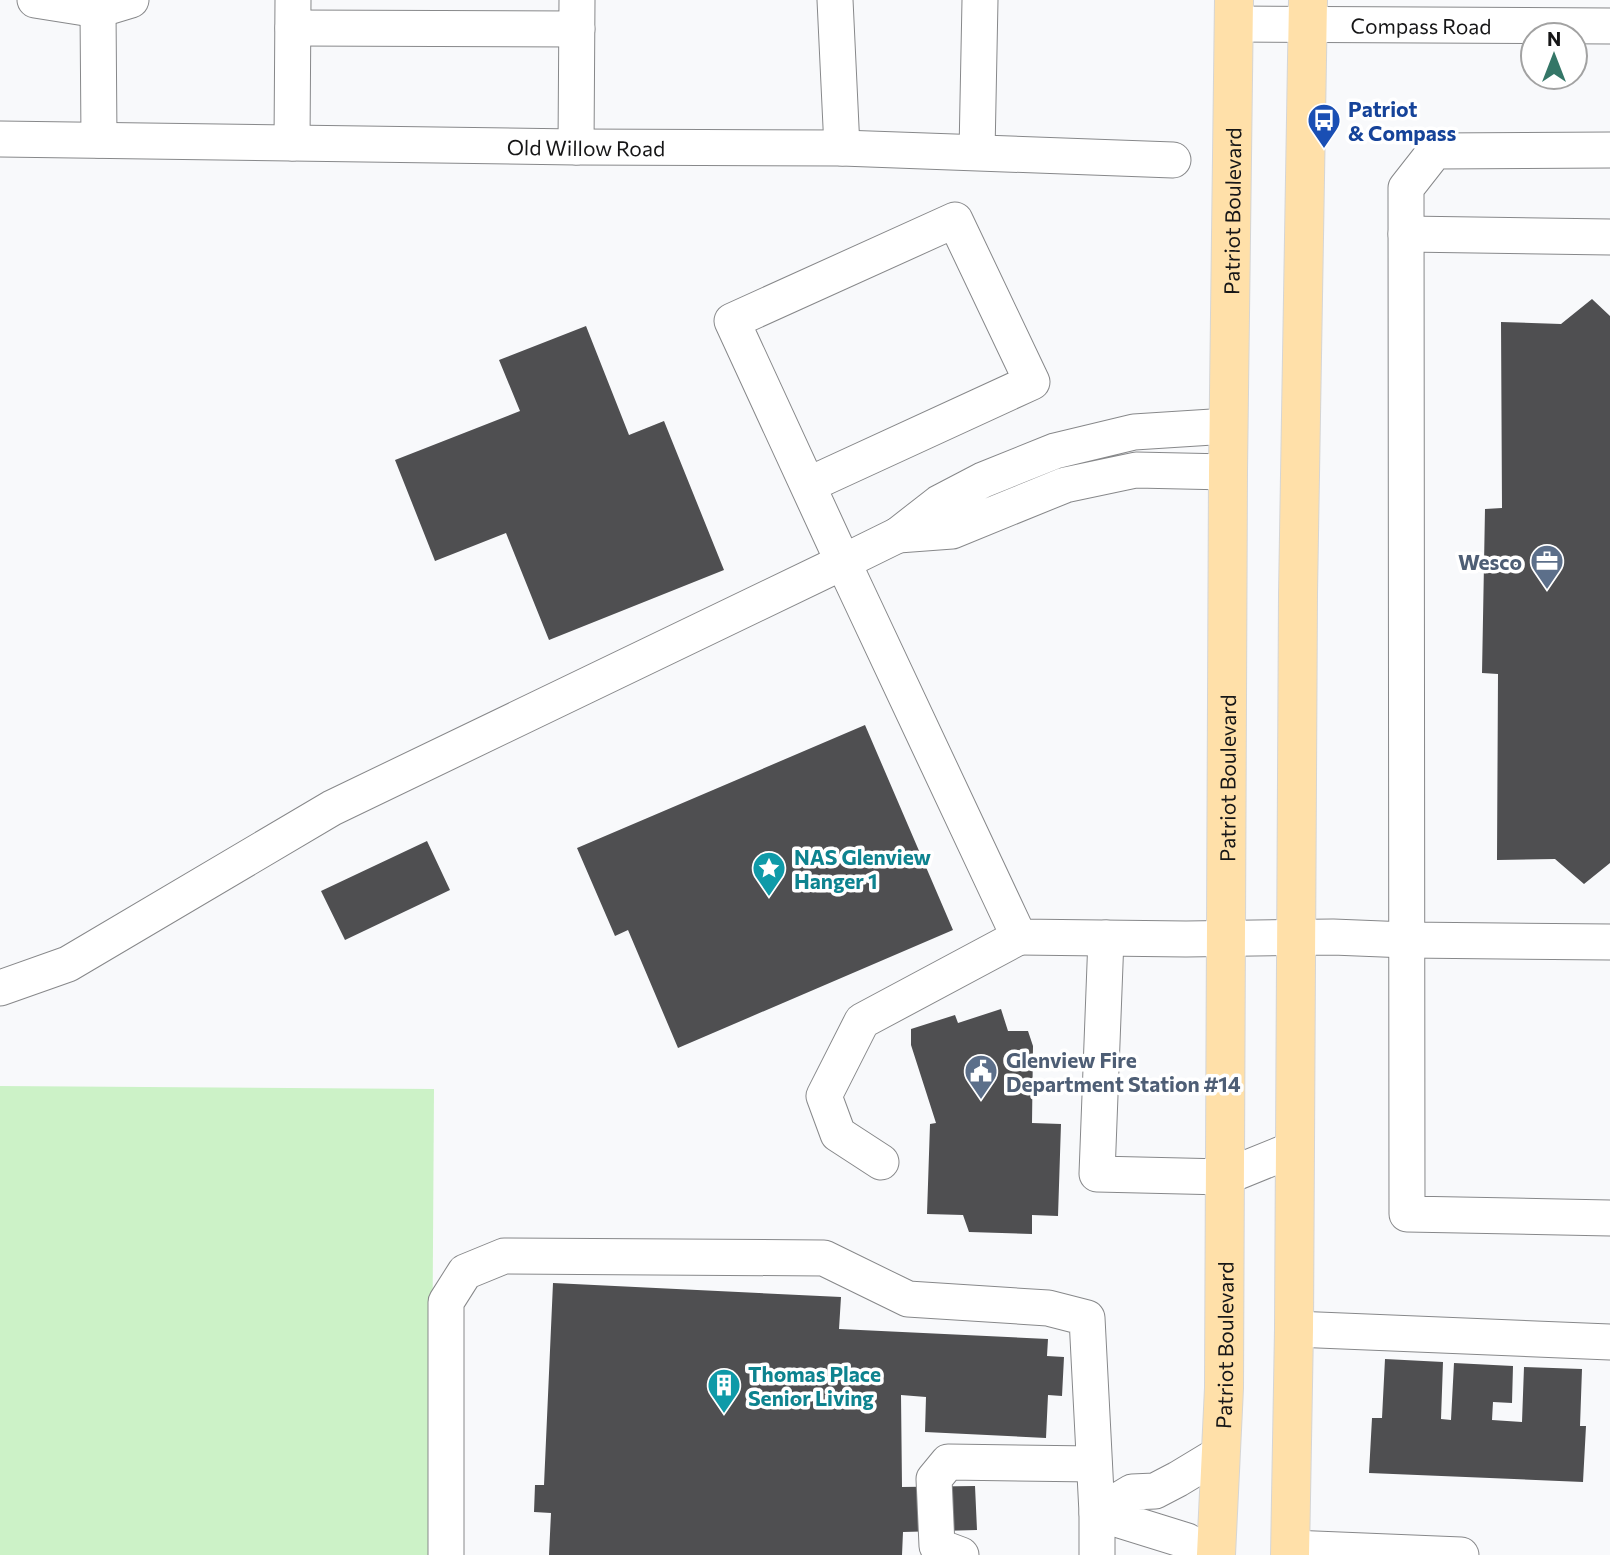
<svg xmlns="http://www.w3.org/2000/svg" width="1610" height="1555" font-family="Commissioner,sans-serif">
  <style>
    .green { fill: #ccf2c7 }
    .building { fill: #4f4f51 }
    .lines { fill: none; stroke-linecap: round; stroke-linejoin: round }
    .minor-casing { stroke: #87888a; stroke-width: 37 }
    .major-casing { stroke: #d5d5d5; stroke-width: 40 }
    .minor { stroke: #fff; stroke-width: 35 }
    .major { stroke: #ffe0a9; stroke-width: 38 }
    .labels { text-anchor: middle; dominant-baseline: central; stroke-width: 7; stroke-linejoin: round; paint-order: stroke }
    .street-label { font-size: 21px; fill: #161617; stroke: #fff }
    .transit-label { font-size: 21px; font-weight: bold; fill: #164399; stroke: #fff; text-anchor: start }
    .service-label { font-size: 21px; font-weight: bold; fill: #4e5e75; stroke: #fff; text-anchor: end }
    .culture-label { font-size: 21px; font-weight: bold; fill: #0d838f; stroke: #fff; text-anchor: start }
  </style>
  <rect width="100%" height="100%" fill="#f8f9fb"/>
  <path class="green" d="M0 1086 434 1089 431 1555H0Z"/>
  <path class="building" d="M1592 299 1610 316V863L1584 884 1555 859 1497 860 1498 674 1482 673 1485 509 1502 508 1501 322 1561 324Z
    M586 326 629 435 664 421 724 570 549 640 506 533 435 561 395 460 520 411 499 360Z
    M865 725 953 930 678 1048 628 930 615 936 577 848Z
    M427 841 450 890 345 940 321 891Z
    M1001 1009 1008 1031H1028L1033 1046 1032 1123 1061 1124 1058 1216 1032 1215V1234L969 1232 963 1215 927 1214 930 1124 936 1123 911 1045V1029L955 1015 958 1023Z
    M553 1283 841 1297 839 1329 1048 1339 1047 1356 1064 1357 1062 1396 1048 1395 1046 1438 925 1432 926 1397 901 1395 902 1487 975 1486 977 1530 903 1532 902 1555H549L551 1513 534 1512 535 1485H544Z
    M1385 1359 1443 1362 1441 1419 1451 1420 1454 1363 1513 1366 1512 1403 1493 1402 1492 1420 1522 1422 1524 1367 1582 1369 1580 1426H1586L1583 1482 1369 1473 1372 1418H1382Z"/>
  <g class="lines">
    <defs>
      <g id="minor">
        <path d="M35 0 98 10"/>
        <path d="M835 0 842 148"/>
        <path id="s1" d="M1234 24 1610 26"/>
        <path d="M293 28 577 29"/>
        <path id="s2" d="M0 139 576 147 842 148 1173 160"/>
        <path d="M99 140 98 10 131 0"/>
        <path d="M292 143 293 0"/>
        <path d="M576 147 577 0"/>
        <path d="M1610 150 1435 151 1406 188 1407 1214 1610 1218"/>
        <path d="M977 152 980 0"/>
        <path d="M1406 234 1610 237"/>
        <path d="M1228 472 1136 470 1065 485 952 531 898 535 939 503 983 480 1055 451 1134 432 1228 426"/>
        <path d="M808 485 1032 382 955 220 732 321 843 562 898 535"/>
        <path d="M1106 938 1097 1174 1225 1177 1294 1149"/>
        <path d="M0 988 68 964 332 808 843 562 1019 937 1186 939 1333 937 1407 940 1610 942"/>
        <path d="M881 1162 838 1134 824 1096 862 1021 1019 937"/>
        <path d="M1294 1329 1610 1342"/>
        <path d="M1291 1548 1461 1555"/>
        <path d="M446 1555V1302L465 1272 504 1256 824 1258 908 1299 1048 1308 1087 1318 1097 1513V1555"/>
        <path d="M961 1555 937 1546 934 1479 948 1462 1094 1464"/>
        <path d="M1210 1555 1187 1541 1097 1513 1132 1492 1155 1491 1178 1479 1221 1453"/>
      </g>
      <g id="major">
        <path id="s3" d="M1216 1555 1224 1388 1228 472 1234 0"/>
        <path d="M1290 1555 1294 1329 1298 594 1308 0"/>
      </g>
    </defs>
    <use href="#minor" class="minor-casing"/>
    <use href="#major" class="major-casing"/>
    <use href="#minor" class="minor"/>
    <use href="#major" class="major"/>
  </g>
  <defs>
    <symbol id="bus-pin" viewBox="-11 -11 22 30"><path d="M0 17L-7.5 6A9.5 9.5 0 1 1 7.5 6Z" fill="#1a4fb4" stroke="#fff"/><path d="M-5-6H5V4H4V6H2V4H-2V6H-4V4H-5ZM-3.5-4V0h7V-4ZM-3.5 1.2v1.5H-2V1.2ZM2 1.2v1.5H3.5V1.2Z" fill="#fff"/></symbol>
    <symbol id="office-pin" viewBox="-11 -11 22 30"><path d="M0 17L-7.5 6A9.5 9.5 0 1 1 7.5 6Z" fill="#5c6f8a" stroke="#fff"/><path d="M-6-3h4V-5.5h4V-3h4V5H-6ZM-1-4.5V-3h2v-1.5ZM-6 0V1H6V0Z" fill="#fff"/></symbol>
    <symbol id="sight-pin" viewBox="-11 -11 22 30"><path d="M0 17L-7.5 6A9.5 9.5 0 1 1 7.5 6Z" fill="#0f9aa8" stroke="#fff"/><path d="M0-6L1.8-2.2L6-1.7L2.9 1.2L3.7 5.4L0 3.3L-3.7 5.4L-2.9 1.2L-6-1.7L-1.8-2.2Z" fill="#fff"/></symbol>
    <symbol id="civic-pin" viewBox="-11 -11 22 30"><path d="M0 17L-7.5 6A9.5 9.5 0 1 1 7.5 6Z" fill="#5c6f8a" stroke="#fff"/><path d="M-.6-6.5H3V-4.5H.6V-3L4-1V1h2V6H-6V1h2V-1L-.6-3ZM-1.2 2.5V6h2.4V2.5Z" fill="#fff"/></symbol>
    <symbol id="building-pin" viewBox="-11 -11 22 30"><path d="M0 17L-7.5 6A9.5 9.5 0 1 1 7.5 6Z" fill="#0f9aa8" stroke="#fff"/><path d="M-4-6H4V6H1V3H-1V6H-4ZM-2.5-4.3h1.7v1.8h-1.7ZM.8-4.3h1.7v1.8H.8ZM-2.5-1h1.7V.8h-1.7ZM.8-1h1.7V.8H.8Z" fill="#fff"/></symbol>
  </defs>
  <g fill-rule="evenodd">
    <use href="#bus-pin" x="1305" y="101" width="38" height="52"/>
    <use href="#office-pin" x="1528" y="542" width="38" height="52"/>
    <use href="#sight-pin" x="750" y="849" width="38" height="52"/>
    <use href="#civic-pin" x="962" y="1052" width="38" height="52"/>
    <use href="#building-pin" x="705" y="1366" width="38" height="52"/>
  </g>
  <g class="labels">
    <g class="street-label">
      <text stroke="none"><textPath href="#s1" startOffset="187">Compass Road</textPath></text>
      <text stroke="none"><textPath href="#s2" startOffset="586">Old Willow Road</textPath></text>
      <text stroke="none"><textPath href="#s3" startOffset="1344">Patriot Boulevard</textPath></text>
      <text stroke="none"><textPath href="#s3" startOffset="777">Patriot Boulevard</textPath></text>
      <text stroke="none"><textPath href="#s3" startOffset="210">Patriot Boulevard</textPath></text>
    </g>
    <g class="transit-label">
      <text x="1348" y="108">Patriot<tspan x="1348" dy="24">&amp; Compass</tspan></text>
    </g>
    <g class="service-label">
      <text x="1522" y="561">Wesco</text>
      <text x="1006" y="1059" text-anchor="start">Glenview Fire<tspan x="1006" dy="24">Department Station #14</tspan></text>
    </g>
    <g class="culture-label">
      <text x="794" y="856">NAS Glenview<tspan x="794" dy="24">Hanger 1</tspan></text>
      <text x="748" y="1373">Thomas Place<tspan x="748" dy="24">Senior Living</tspan></text>
    </g>
  </g>
  <g transform="translate(1554 56)"><circle r="33" fill="#ffffff" stroke="#a2a2a2" stroke-width="2"/>
  <path d="M0-5L12 26L0 18L-12 26Z" fill="#347667"/>
  <text y="-10" font-size="19" font-weight="bold" text-anchor="middle" fill="#161617">N</text>
  </g>
</svg>
